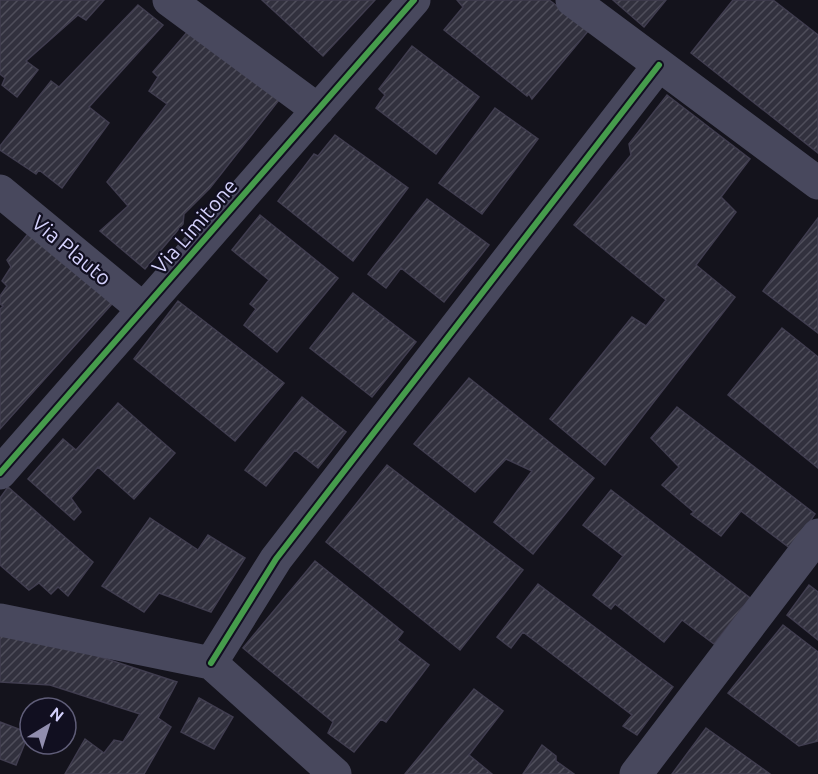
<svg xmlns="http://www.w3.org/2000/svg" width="818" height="774" font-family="Ubuntu,sans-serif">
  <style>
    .building { fill: url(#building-hatch); stroke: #403d4f; stroke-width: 1.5 }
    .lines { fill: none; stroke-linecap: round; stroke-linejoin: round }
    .minor { stroke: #48485d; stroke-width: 33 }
    .tertiary { stroke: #48485d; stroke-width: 33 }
    .cycleway-casing { stroke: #110f20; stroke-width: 10 }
    .cycleway { stroke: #469c4c; stroke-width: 6 }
    .labels { text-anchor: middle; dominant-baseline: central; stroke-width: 4.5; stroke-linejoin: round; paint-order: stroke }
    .street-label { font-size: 21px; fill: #d4d1fc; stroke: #110f20 }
  </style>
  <defs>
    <pattern id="building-hatch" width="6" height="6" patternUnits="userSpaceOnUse" patternTransform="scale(1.5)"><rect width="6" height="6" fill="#32313e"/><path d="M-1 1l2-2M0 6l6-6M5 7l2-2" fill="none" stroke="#4f4e5b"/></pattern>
  </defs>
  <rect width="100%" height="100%" fill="#14131c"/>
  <path class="building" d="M0 0H104L86 20 78 15 26 61 38 70 17 97 2 85 5 78 0 74Z
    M262 0H375L323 56Z
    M457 0H549L589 30 532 99 529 94 527 96 444 30 463 7Z
    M613 0H666L644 27Z
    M733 0H773L818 35V153L691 53Z
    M138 5 163 25 89 107 109 123 62 188 39 170 36 174 0 150V146L51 81 59 87Z
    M188 31 279 100 210 188 184 214 183 224 145 269 100 231 128 206 107 182 167 104 149 91 158 77 153 72Z
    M412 46 479 97 436 154 376 108 385 95 379 89Z
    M667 95 750 159 721 197 736 212 696 265 735 297 605 465 550 419 632 317 646 326 666 300 574 225 631 155 629 144Z
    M495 108 538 139 482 214 439 183Z
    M335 135 408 188 353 261 278 201 314 154 318 156Z
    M427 199 489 245 444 302 401 268 386 288 368 274Z
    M260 215 338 278 277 352 244 325 256 309 250 304 269 280 232 250Z
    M818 218V333L763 291Z
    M31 230 119 296 0 429V309L3 306 0 304V296L7 286 2 281 11 267 7 260Z
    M353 293 416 342 372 397 310 348Z
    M178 301 284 383 235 441 134 359Z
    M782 328 818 357V468L728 395Z
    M469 378 594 478 533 554 494 522 532 471 506 459 475 492 414 444Z
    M302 397 346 432 318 468 295 450 266 486 245 470Z
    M118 403 175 453 134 499 98 467 71 498 81 512 74 520 28 479 63 439 76 450Z
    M677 407 815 514 791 549 741 511 721 536 691 514 694 512 662 485 679 467 651 438Z
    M387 465 523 570 460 650 326 542Z
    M8 487 93 562 68 596 58 587 51 594 39 583 29 590 0 565V498Z
    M611 490 750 598 714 644 682 620 664 642 615 604 611 609 593 595 623 556 583 525Z
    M150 518 198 550 208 535 245 558 211 612 159 593 144 612 102 586Z
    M315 561 403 632 397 640 429 665 386 722 381 719 354 752 328 733 333 722 243 648Z
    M538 584 673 687 637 735 623 726 632 715 523 632 511 648 497 637Z
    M809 585 818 592V640L787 615Z
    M783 625 818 652V741L799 746 728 693Z
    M0 631 58 643 177 682 158 718 171 727 144 774H65L85 739 104 753 114 740 123 742 140 714 50 685 0 682Z
    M474 689 503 711 469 755 492 774H405Z
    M199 698 233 717 214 749 181 732Z
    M0 722 29 733 16 765 0 759Z
    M706 728 770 774H672Z
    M542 745 556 756V761L574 774H523Z"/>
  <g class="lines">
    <path class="minor" d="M169 0 318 110
      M572 0 818 183
      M0 191 143 309
      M0 473 414 0
      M211 663 276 559 659 65
      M636 774 818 535"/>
    <path class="tertiary" d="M0 620 211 663 335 774"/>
    <defs>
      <path id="cycleway" d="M0 473 414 0
        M211 663 276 559 659 65"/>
    </defs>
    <use href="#cycleway" class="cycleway-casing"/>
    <use href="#cycleway" class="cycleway"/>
  </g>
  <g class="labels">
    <g class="street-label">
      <text transform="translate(194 226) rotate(-49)">Via Limitone</text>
      <text transform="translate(72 250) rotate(40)">Via Plauto</text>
    </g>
  </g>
  <g transform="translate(48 726) rotate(38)"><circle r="28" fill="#110f20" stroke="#5f5d78" stroke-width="1.5"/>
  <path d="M0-4.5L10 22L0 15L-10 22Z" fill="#918eae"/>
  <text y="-9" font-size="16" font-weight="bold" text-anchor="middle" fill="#d4d1fc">N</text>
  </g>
</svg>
